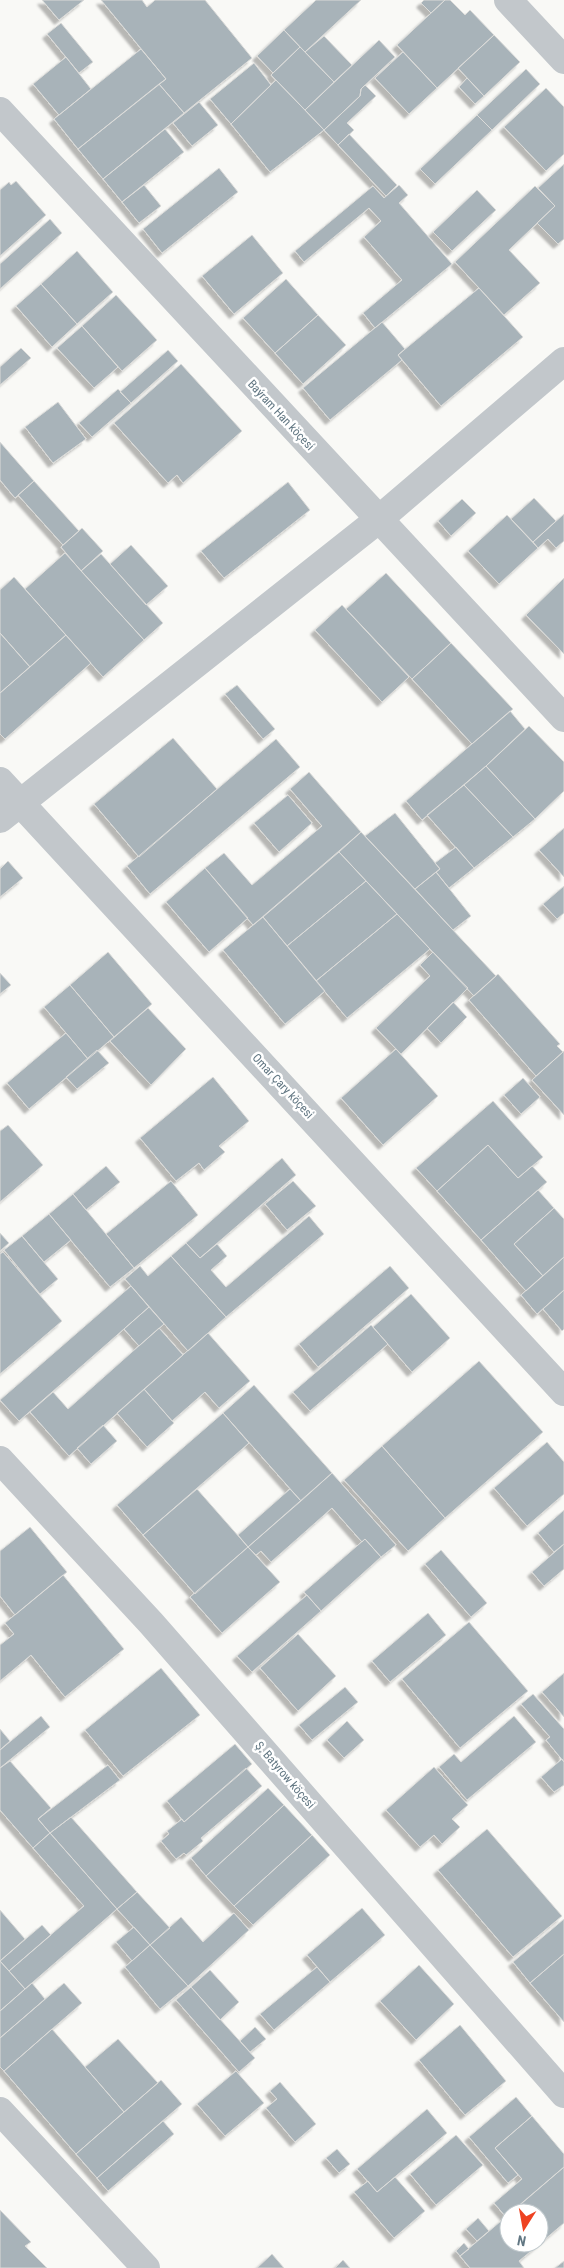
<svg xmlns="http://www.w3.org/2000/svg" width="564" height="2268" font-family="'Roboto Condensed',sans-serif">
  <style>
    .building { fill: #a8b3b9; stroke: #dbdbd9; filter: url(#shadow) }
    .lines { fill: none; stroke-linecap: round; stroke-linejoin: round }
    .street { stroke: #c2c7cb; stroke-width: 28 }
    .labels { text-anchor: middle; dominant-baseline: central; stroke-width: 5; stroke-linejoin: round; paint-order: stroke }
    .street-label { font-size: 12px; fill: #627783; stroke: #fff }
  </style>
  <defs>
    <filter id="shadow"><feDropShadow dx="-4.5" dy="4.5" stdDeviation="1" flood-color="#0004"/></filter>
  </defs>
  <rect width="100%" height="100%" fill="#f9f9f6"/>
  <path class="building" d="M42 0H84L59 20Z
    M101 0H142L147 7 155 0H205L252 58 184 113 159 84 166 79Z
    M316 0H361L305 52 284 30Z
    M424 0H445L431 13 421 3Z
    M445 0H450L465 15 470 10 494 35 437 88 397 45Z
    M61 23 93 62 79 73 47 34Z
    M284 30 300 47 273 73 257 56Z
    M494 35 520 62 484 96 458 68Z
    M324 36 352 65 334 82 305 52Z
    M379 40 395 57 361 89 360 96 324 130 305 110Z
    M300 47 334 82 305 110 271 75Z
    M141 49 166 79 78 149 54 119Z
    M403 52 437 88 409 114 375 78Z
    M66 57 91 89 59 115 33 84Z
    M254 63 271 85 231 124 210 99Z
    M526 69 540 84 492 130 477 115Z
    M467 78 484 96 475 104 459 87Z
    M276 80 324 130 270 172 231 124Z
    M159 84 184 113 103 179 78 149Z
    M365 85 376 96 347 123 354 130 338 145 324 130 360 96 361 89Z
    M546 88 564 107V154L546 171 504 127Z
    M199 102 218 125 192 146 173 123Z
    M477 115 492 130 435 184 420 169Z
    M165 129 184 152 122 202 103 179Z
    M349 134 397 185 386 196 338 145Z
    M564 164V239L558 244 537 223 555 206 538 188Z
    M219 168 238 192 162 253 143 229Z
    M16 181 46 215 0 256V190L9 182 11 185Z
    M144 185 161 206 139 223 122 202Z
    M399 185 408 195 399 203 452 264 375 328 363 313 402 280 364 237 381 221 369 208 304 262 295 251 373 186 384 198Z
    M535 186 555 206 509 250 540 283 504 315 455 262Z
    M477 190 496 210 452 251 433 232Z
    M50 219 62 233 0 289V264Z
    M252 235 283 273 234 314 202 276Z
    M77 251 113 292 77 324 41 284Z
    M286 279 318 315 275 353 243 318Z
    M41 284 77 324 52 347 16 306Z
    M479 288 523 337 441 406 398 355Z
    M116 295 157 340 122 371 82 326Z
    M318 315 346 345 303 384 275 353Z
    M382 322 405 349 398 355 402 360 330 420 303 388Z
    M82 326 118 367 94 388 57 348Z
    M21 348 31 358 0 385V367Z
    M168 350 178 361 131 403 120 392Z
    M181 364 242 431 183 483 177 475 168 483 114 423Z
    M118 389 131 403 92 437 79 423Z
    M58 402 86 439 53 463 25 427Z
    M0 442 34 481 15 498 0 480Z
    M34 481 79 531 63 545 18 495Z
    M288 482 310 510 224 578 201 551Z
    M534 498 556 521 533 542 511 519Z
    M462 499 476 513 451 536 438 521Z
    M564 514V541L556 548 548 539 538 548 533 542Z
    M507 515 538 548 499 584 468 551Z
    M82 528 103 551 81 571 61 547Z
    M131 545 168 586 146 605 110 564Z
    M65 553 144 640 103 677 25 589Z
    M101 554 163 623 144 640 81 571Z
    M386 573 451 643 412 679 346 609Z
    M14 577 66 635 30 667 0 633V590Z
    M564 578V654L526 615Z
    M342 605 409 677 382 702 315 630Z
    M0 633 30 667 0 693Z
    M66 635 91 663 5 739 0 734V693Z
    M451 643 513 709 472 744 412 679Z
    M237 685 275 729 263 739 225 694Z
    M510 711 525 729 486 766 422 820 406 801Z
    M529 726 564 762V791L535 819 486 766Z
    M173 738 217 789 139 857 94 804Z
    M276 739 300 767 150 894 127 866Z
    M486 766 535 819 513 837 464 785Z
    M309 772 361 832 253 925 205 868 224 853 252 885 322 826 290 789Z
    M464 785 513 837 474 868 427 815Z
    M288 795 312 823 279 852 254 823Z
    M395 813 440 869 415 889 365 836Z
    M564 828V877L539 850Z
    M361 832 496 976 474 996 339 852Z
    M456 847 474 868 449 888 436 872 440 869 435 863Z
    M339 852 366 881 287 946 263 917Z
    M8 861 23 878 0 897V869Z
    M205 868 248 918 209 952 166 902Z
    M436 872 471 916 453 930 415 889Z
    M366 881 397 914 316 981 287 946Z
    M564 886V913L557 919 543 904Z
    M397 914 430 949 347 1018 316 981Z
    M263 917 325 991 285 1024 223 950Z
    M108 952 152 1004 114 1037 70 985Z
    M433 952 468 988 401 1054 376 1028 430 976 420 965Z
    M0 973 11 985 0 994Z
    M498 974 560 1044 557 1046 563 1052 536 1076 469 1000Z
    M70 985 114 1037 88 1059 44 1007Z
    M453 1002 467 1017 441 1043 427 1028Z
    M148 1008 186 1049 151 1085 110 1041Z
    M66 1033 88 1059 29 1109 7 1083Z
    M396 1049 438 1096 383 1145 341 1098Z
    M97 1050 109 1063 77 1089 66 1077Z
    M564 1051V1115L532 1080Z
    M213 1077 249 1121 219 1146 225 1152 204 1170 199 1163 176 1181 140 1138Z
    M523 1078 540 1097 521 1114 504 1095Z
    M493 1101 543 1157 518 1178 488 1145 437 1191 416 1168Z
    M8 1125 43 1165 0 1202V1131Z
    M488 1145 518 1178 532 1166 547 1182 481 1240 437 1191Z
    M282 1158 296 1175 200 1258 186 1243Z
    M106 1166 120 1182 86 1210 73 1194Z
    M171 1181 198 1215 134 1268 106 1234Z
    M293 1181 316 1206 287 1230 265 1204Z
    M538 1190 554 1208 514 1244 543 1276 526 1291 481 1240Z
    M73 1194 134 1268 110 1287 49 1214Z
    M554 1208 564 1219V1257L543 1276 514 1244Z
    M49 1214 71 1240 44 1262 22 1236Z
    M309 1216 324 1234 226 1317 171 1256 186 1243 200 1258 217 1244 227 1256 211 1270 226 1287Z
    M0 1233 9 1243 0 1251Z
    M22 1236 58 1279 40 1294 4 1250Z
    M3 1252 62 1321 0 1374V1254Z
    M171 1256 226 1317 188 1351 125 1279 140 1266 148 1276Z
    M564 1257V1290L537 1314 521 1295Z
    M390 1266 409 1288 318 1367 299 1344Z
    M131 1286 149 1307 19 1421 0 1400Z
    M564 1290V1329L562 1331 543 1309Z
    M411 1294 450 1338 412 1372 373 1327Z
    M149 1307 164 1324 139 1346 124 1329Z
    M371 1325 388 1344 310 1411 293 1392Z
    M159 1328 183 1355 69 1456 30 1412 53 1392 68 1409Z
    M208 1333 250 1381 219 1408 205 1392 172 1421 144 1389Z
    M479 1361 543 1432 445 1518 382 1446Z
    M254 1385 332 1473 301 1501 223 1413Z
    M144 1389 174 1423 147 1447 117 1413Z
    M223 1413 249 1443 143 1535 117 1505Z
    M103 1425 117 1441 91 1464 77 1448Z
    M547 1442 564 1462V1494L527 1526 494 1488Z
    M382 1446 445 1518 408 1551 344 1480Z
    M332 1473 396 1545 381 1557 365 1539 362 1542 332 1508 271 1562 261 1551 256 1555 248 1547Z
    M197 1489 248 1547 195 1594 143 1535Z
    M290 1489 301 1501 248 1547 238 1535Z
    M564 1510V1544L554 1552 538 1533Z
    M30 1527 67 1572 15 1615 0 1596V1551Z
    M365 1539 381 1557 321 1611 304 1592Z
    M564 1544V1569L544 1586 532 1572Z
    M248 1547 280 1582 222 1633 190 1597Z
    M441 1550 487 1603 471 1617 425 1564Z
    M63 1575 124 1649 65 1697 31 1655 0 1681V1645L14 1634 5 1623Z
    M307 1595 321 1611 252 1672 237 1656Z
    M428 1613 446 1635 390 1682 372 1661Z
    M469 1622 528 1691 460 1748 402 1679Z
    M298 1634 336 1676 298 1711 260 1668Z
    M161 1668 200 1715 123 1776 85 1730Z
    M564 1673V1717L542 1692Z
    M345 1687 358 1702 312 1740 299 1725Z
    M533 1694 564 1729V1762L546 1740 550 1737 521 1704Z
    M41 1716 50 1727 0 1768V1750Z
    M514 1716 536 1742 467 1800 439 1767 454 1754 461 1762Z
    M347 1721 364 1740 344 1758 327 1740Z
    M0 1729 10 1741 0 1750Z
    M235 1744 252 1764 184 1822 167 1801Z
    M562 1759 564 1762V1785L554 1792 541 1777Z
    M10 1761 51 1808 38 1819 50 1833 33 1848 0 1810V1768Z
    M108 1765 120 1780 50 1833 38 1819Z
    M434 1767 468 1805 452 1819 460 1827 442 1844 434 1835 420 1847 386 1810Z
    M246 1768 262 1786 201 1838 203 1841 186 1855 184 1853 176 1859 161 1841 169 1834 167 1831 182 1819 184 1822Z
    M268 1788 284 1805 206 1876 191 1858Z
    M284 1805 312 1835 234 1906 206 1876Z
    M71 1817 137 1892 117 1909 50 1833Z
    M487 1829 562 1916 513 1957 438 1870Z
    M50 1833 117 1909 25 1989 9 1971 84 1906 33 1848Z
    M312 1835 330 1855 253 1925 234 1906Z
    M137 1892 170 1928 150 1945 117 1909Z
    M362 1908 385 1935 330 1982 307 1955Z
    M0 1910 25 1939 0 1961Z
    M234 1913 249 1930 188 1986 150 1945 181 1917 203 1942Z
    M564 1919V1954L530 1983 513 1962Z
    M42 1925 51 1935 9 1971 0 1961Z
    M134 1927 150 1945 132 1961 116 1942Z
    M150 1945 188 1986 160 2009 125 1967Z
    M564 1954V2022L530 1983Z
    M0 1961 25 1989 0 2011Z
    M419 1965 454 2004 416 2040 380 2001Z
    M317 1967 330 1982 274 2030 260 2014Z
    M210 1970 239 2002 220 2020 191 1987Z
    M32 1983 45 1999 0 2038V2011Z
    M64 1983 82 2003 4 2071 0 2067V2038Z
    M191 1987 255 2058 239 2072 176 2000Z
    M460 2025 506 2081 465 2115 419 2060Z
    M255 2027 266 2039 250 2052 240 2041Z
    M52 2029 124 2112 76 2154 4 2071Z
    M118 2039 158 2083 124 2112 85 2067Z
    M236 2071 264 2103 225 2136 197 2104Z
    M161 2080 182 2104 97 2178 76 2154Z
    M280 2082 316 2124 295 2142 266 2108 277 2099 270 2091Z
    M516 2097 532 2116 495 2148 518 2175 508 2183 469 2137Z
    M427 2109 447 2133 377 2192 357 2169Z
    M532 2116 564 2154V2167L506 2217 494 2203 522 2179 495 2148Z
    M163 2121 174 2134 108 2191 97 2178Z
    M456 2135 483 2165 436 2205 410 2174Z
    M337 2149 350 2164 339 2173 326 2158Z
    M564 2167V2223L536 2247 533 2243H539V2213H510Z
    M395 2177 425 2211 394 2238 354 2192 368 2181 377 2192Z
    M0 2210 31 2242 25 2246 47 2268H0Z
    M508 2215 509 2243H533L536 2247 519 2261 524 2268H470L460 2256Z
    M478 2218 489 2231 477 2241 466 2229Z
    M464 2243 469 2249 460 2256 456 2251Z
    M272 2254 284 2268H257Z
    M343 2260 350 2268H335Z
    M564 2261V2268H555Z"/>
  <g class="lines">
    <path class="street" d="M508 0 564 60
      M0 111 564 718
      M0 781 564 1392
      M0 819 378 520 564 361
      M0 1460 151 1623 564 2094
      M0 2111 146 2268"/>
  </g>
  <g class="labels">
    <g class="street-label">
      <text transform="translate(281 415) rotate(47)">Baýram Han köçesi</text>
      <text transform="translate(283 1086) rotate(47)">Omar Çary köçesi</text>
      <text transform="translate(285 1775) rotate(49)">Ş. Batyrow köçesi</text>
    </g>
  </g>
  <g transform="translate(524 2228) rotate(191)"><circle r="24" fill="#ffffff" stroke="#c0c9cd"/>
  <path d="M0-4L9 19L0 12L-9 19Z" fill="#ee4221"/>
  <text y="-8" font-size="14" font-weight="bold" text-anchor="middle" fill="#627783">N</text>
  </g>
</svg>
